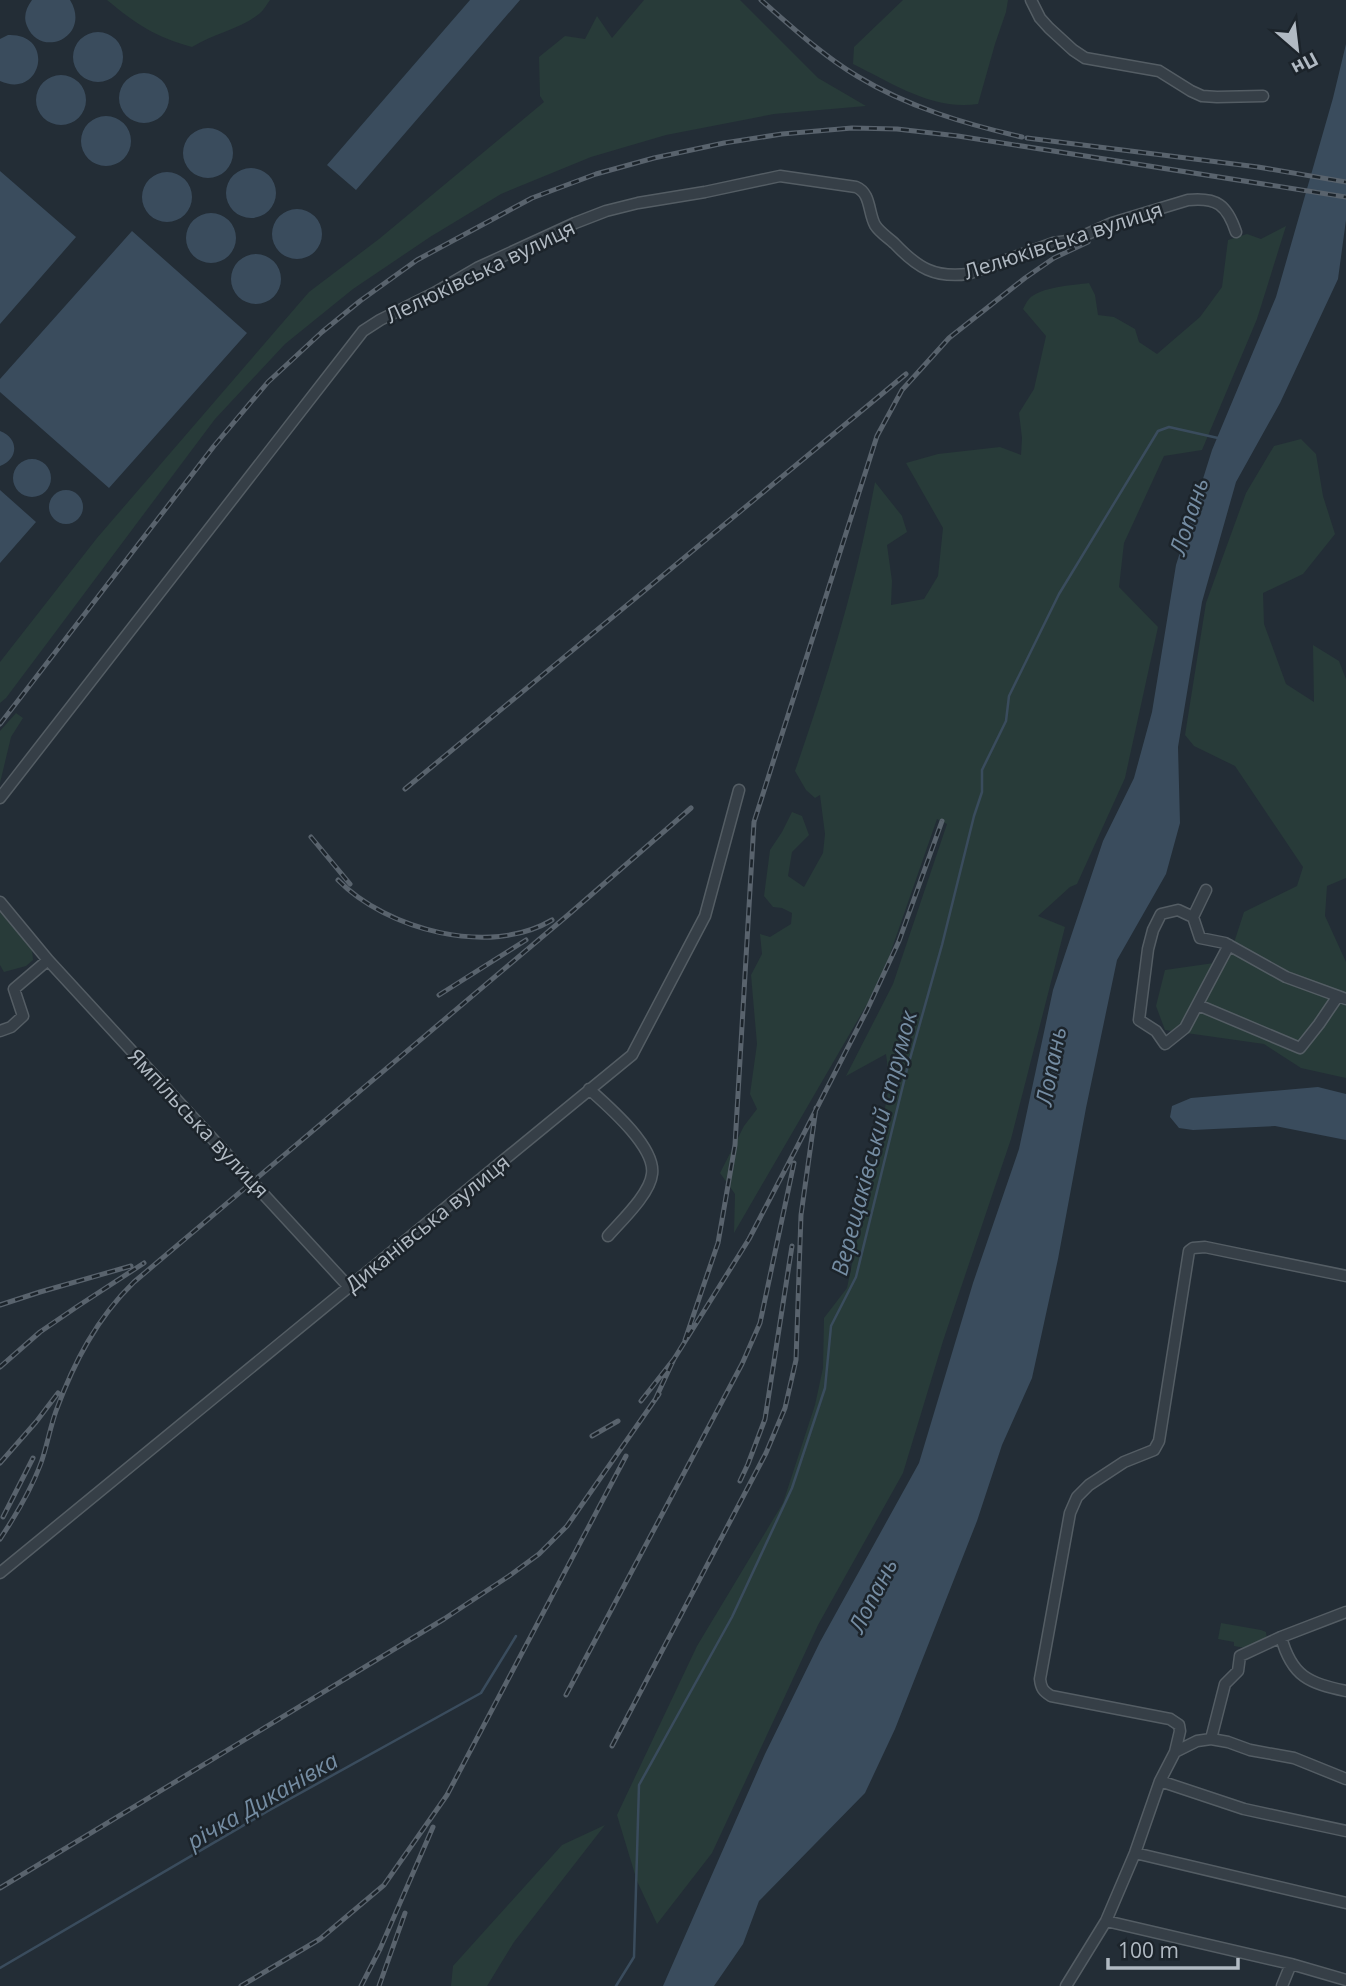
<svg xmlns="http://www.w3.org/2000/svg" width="1346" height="1986" font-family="'Open Sans',sans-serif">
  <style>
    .green { fill: #283b39 }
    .water { fill: #3a4c5d }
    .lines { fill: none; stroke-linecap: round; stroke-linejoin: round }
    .stream { stroke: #3a4c5d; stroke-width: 2.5 }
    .minor-casing { stroke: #545d64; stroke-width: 13 }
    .minor { stroke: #363f47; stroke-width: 10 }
    .rail-casing { stroke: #59636d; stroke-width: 5 }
    .rail { stroke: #1c242b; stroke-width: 2.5; stroke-dasharray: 8; stroke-linecap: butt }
    .labels { text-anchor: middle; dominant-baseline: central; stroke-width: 5; stroke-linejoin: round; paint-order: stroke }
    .street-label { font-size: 21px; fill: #b1bac3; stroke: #1c242b }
    .water-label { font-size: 23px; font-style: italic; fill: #758da3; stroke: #1c242b }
  </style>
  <rect width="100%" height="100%" fill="#232d36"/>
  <path class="green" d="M107 0H270C267 4 264 10 259 14 240 29 213 34 192 47 155 37 136 24 107 0Z
    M644 0H740L818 78 866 106 774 114 666 135 591 157 501 194 430 237 353 289 285 344 215 419 6 698 0 703V662L97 538 309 292 379 239 544 102 540 96 539 57 565 36 585 39 597 16 612 38Z
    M903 0H1008L1006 12 995 44 978 104C933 111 892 83 853 64L854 47Z
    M1286 226 1257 319 1202 450 1164 456 1124 543 1119 587 1158 627 1125 778 1077 884 1070 887 1038 916 1065 927 1011 1139 943 1341 903 1473 818 1625 712 1853 657 1924 637 1881 617 1815 697 1646 783 1503 815 1405 823 1368 824 1318 847 1288 890 1084 886 1054 846 1076 893 984 947 824 937 819 881 980 734 1233 735 1194 720 1173 744 1126 757 1109 750 1094 757 1044 751 975 762 954 760 934 770 937 791 924 792 913 782 908 773 907 764 896 770 850 782 832 792 812 802 816 809 835 792 852 788 876 804 887 823 853 825 834 820 795 815 798 806 790 795 771C828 676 857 581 875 482L902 516 907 532 887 545 892 581 891 605 924 599 938 576 943 528 906 463 938 454 1000 447 1021 455 1022 438 1019 413 1034 389 1046 336 1023 309C1025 306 1026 302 1029 299 1040 287 1073 285 1089 283L1095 295 1098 315 1114 317 1135 329 1139 342 1157 354 1200 317 1222 287 1228 240 1247 234 1261 239Z
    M1301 439 1316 454 1323 496 1335 534 1303 574 1263 593 1264 624 1286 684 1314 702 1313 645 1339 661 1346 679V878L1327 886 1325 916 1346 962V1078L1301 1068 1264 1044 1165 1030 1156 1006 1165 970 1228 961 1244 912 1297 886 1303 867 1235 766 1194 746 1185 735 1206 603 1246 493 1274 446Z
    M16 713 23 718 11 737 0 783V731Z
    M0 912 32 949 33 960 26 966 4 972 0 965Z
    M1221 1623 1261 1630 1266 1632 1267 1640 1257 1645 1252 1644 1251 1649 1234 1646V1642L1218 1639Z
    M605 1825 514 1942 487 1986H451L453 1966 562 1845Z"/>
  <path class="water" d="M32 0H70C92 36 41 60 27 26 23 17 26 8 32 0Z
    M470 0H520L356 190 327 165Z
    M73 57a25 25 0 1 1 50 0a25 25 0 1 1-50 0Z
    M8 35C56 33 42 100 0 81V39Z
    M1346 44V220L1338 279 1280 403 1236 482 1202 602 1178 747 1180 823 1166 874 1117 960 1086 1108 1058 1259 1032 1378 1002 1445 977 1521 895 1729 865 1793 759 1901 743 1944 714 1986H663L765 1754 820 1642 919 1463 973 1283 1019 1149 1053 990 1103 841 1134 778 1152 712 1176 565 1212 450 1276 297 1333 98Z
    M119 98a25 25 0 1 1 50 0a25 25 0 1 1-50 0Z
    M36 100a25 25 0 1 1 50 0a25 25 0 1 1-50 0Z
    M81 141a25 25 0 1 1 50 0a25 25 0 1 1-50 0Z
    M183 153a25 25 0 1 1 50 0a25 25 0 1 1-50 0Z
    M226 193a25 25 0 1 1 50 0a25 25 0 1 1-50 0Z
    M0 171 76 237 0 324Z
    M142 197a25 25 0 1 1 50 0a25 25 0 1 1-50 0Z
    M272 234a25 25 0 1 1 50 0a25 25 0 1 1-50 0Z
    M186 238a25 25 0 1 1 50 0a25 25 0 1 1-50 0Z
    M132 231 247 333 109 488 0 392V379Z
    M231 279a25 25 0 1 1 50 0a25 25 0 1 1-50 0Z
    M0 431C19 438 19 459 0 466Z
    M13 478a19 19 0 1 1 38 0a19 19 0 1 1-38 0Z
    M49 507a17 17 0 1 1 34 0a17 17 0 1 1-34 0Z
    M0 490 36 522 0 563Z
    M1318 1087 1346 1094V1140L1275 1126 1193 1130 1179 1128 1170 1117 1172 1106 1191 1098Z"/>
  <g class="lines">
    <path class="stream" d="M0 1968 268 1811 481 1693 516 1636
      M616 1986 634 1957 639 1785 732 1617 792 1488 825 1388 831 1326 856 1277 906 1073 942 945 974 816 982 792V770L1006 721 1009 696 1059 594 1158 431 1169 427 1218 438"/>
    <defs>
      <path id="minor" d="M1031 0 1040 18 1049 28 1073 50 1085 58 1159 71 1191 91 1202 96 1217 97 1263 96
        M0 798 363 331 380 320 434 293 477 268 575 223 606 211 638 203 705 192 780 176 856 187C871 193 868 212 875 225 880 233 889 238 895 244 918 268 934 278 968 274L1053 243 1074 240 1112 223 1188 200C1217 197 1227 205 1236 232
        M1206 890 1193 917 1200 938 1225 943 1286 977 1346 999
        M0 902 48 960 349 1287
        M1193 917 1178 910 1161 914 1153 930 1148 949 1139 1020 1156 1031 1165 1044 1185 1028 1229 945
        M1198 1005 1300 1048 1319 1024 1338 996
        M0 1031 11 1027 23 1016 14 989 48 960
        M589 1089C608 1106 656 1147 652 1174 650 1194 621 1221 608 1236
        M0 1573 632 1055 705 916 739 790
        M1281 1637C1292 1677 1309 1683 1346 1691
        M1211 1739 1228 1742 1250 1750 1294 1758 1346 1779
        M1175 1752 1180 1731 1179 1725 1170 1719 1051 1696C1043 1691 1041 1688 1040 1679L1070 1513 1077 1497 1089 1485 1124 1462 1154 1450 1159 1441 1189 1251 1193 1248 1205 1247 1346 1276
        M1160 1781 1244 1809 1346 1831
        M1135 1853 1346 1903
        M1106 1921 1291 1964 1346 1980
        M1066 1986 1106 1921 1135 1853 1160 1781 1175 1752 1197 1741 1211 1739 1225 1684 1238 1671 1240 1656 1281 1637 1346 1612
        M1282 1986 1291 1964"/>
    </defs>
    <use href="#minor" class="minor-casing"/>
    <use href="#minor" class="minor"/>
    <defs>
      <path id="rail" d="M761 0C792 27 822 55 857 76 908 107 965 124 1022 137
        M1027 138 1258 167 1346 182
        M0 724 214 446 268 382 322 332 360 301 417 260 532 198 596 174 654 158 724 143 782 134 852 128 897 129 958 136 1346 197
        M405 789 906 374
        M311 837 350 884
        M338 880C387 930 490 957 552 920
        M439 995 526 940
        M0 1305 40 1292 131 1266
        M685 1340 718 1243 735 1145 754 822 877 436 902 390 949 338 1025 278 1054 258 1088 242
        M0 1367 40 1332 78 1306 144 1263
        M655 1400 674 1359
        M641 1401 674 1359 749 1239 798 1145 867 1010 899 941 942 821
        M592 1436 618 1421
        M0 1463 36 1422 58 1393
        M740 1481 748 1464 765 1419 792 1246
        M3 1517 33 1458
        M0 1539C16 1515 31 1490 41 1463 47 1446 50 1428 56 1411 74 1362 97 1318 134 1282L568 915 691 808
        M566 1695 742 1364 760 1323 794 1163
        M612 1746 766 1453 785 1408 796 1360 801 1215 816 1108
        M0 1888 444 1619 509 1576 539 1554 567 1526 659 1394
        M241 1986 320 1939 384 1885 447 1795 626 1456
        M361 1986 380 1949 433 1827
        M379 1986 405 1913"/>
    </defs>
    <use href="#rail" class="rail-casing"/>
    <use href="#rail" class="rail"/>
  </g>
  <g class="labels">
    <g class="street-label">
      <text transform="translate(1063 240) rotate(-18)">Лелюківська вулиця</text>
      <text transform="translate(480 271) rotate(-26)">Лелюківська вулиця</text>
      <text transform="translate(199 1123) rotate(47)">Ямпільська вулиця</text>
      <text transform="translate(427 1223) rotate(-39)">Диканівська вулиця</text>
    </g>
    <g class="water-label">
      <text transform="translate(1188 516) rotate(-72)">Лопань</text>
      <text transform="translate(1050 1066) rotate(-79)">Лопань</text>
      <text transform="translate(873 1143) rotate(-75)">Верещаківський струмок</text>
      <text transform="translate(872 1595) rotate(-63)">Лопань</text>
      <text transform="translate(262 1800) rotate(-30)">річка Диканівка</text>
    </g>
  </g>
  <g transform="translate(1297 49) rotate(152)" stroke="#1c242b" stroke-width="5" paint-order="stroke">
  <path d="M0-5L12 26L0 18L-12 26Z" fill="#b1bac3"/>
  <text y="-10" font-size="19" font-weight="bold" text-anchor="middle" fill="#b1bac3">Пн</text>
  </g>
  <path d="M1108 1958v10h130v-10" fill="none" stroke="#b1bac3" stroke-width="3.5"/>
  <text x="1118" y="1958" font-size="21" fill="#b1bac3" stroke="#1c242b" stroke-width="5" paint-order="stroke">100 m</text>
</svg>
